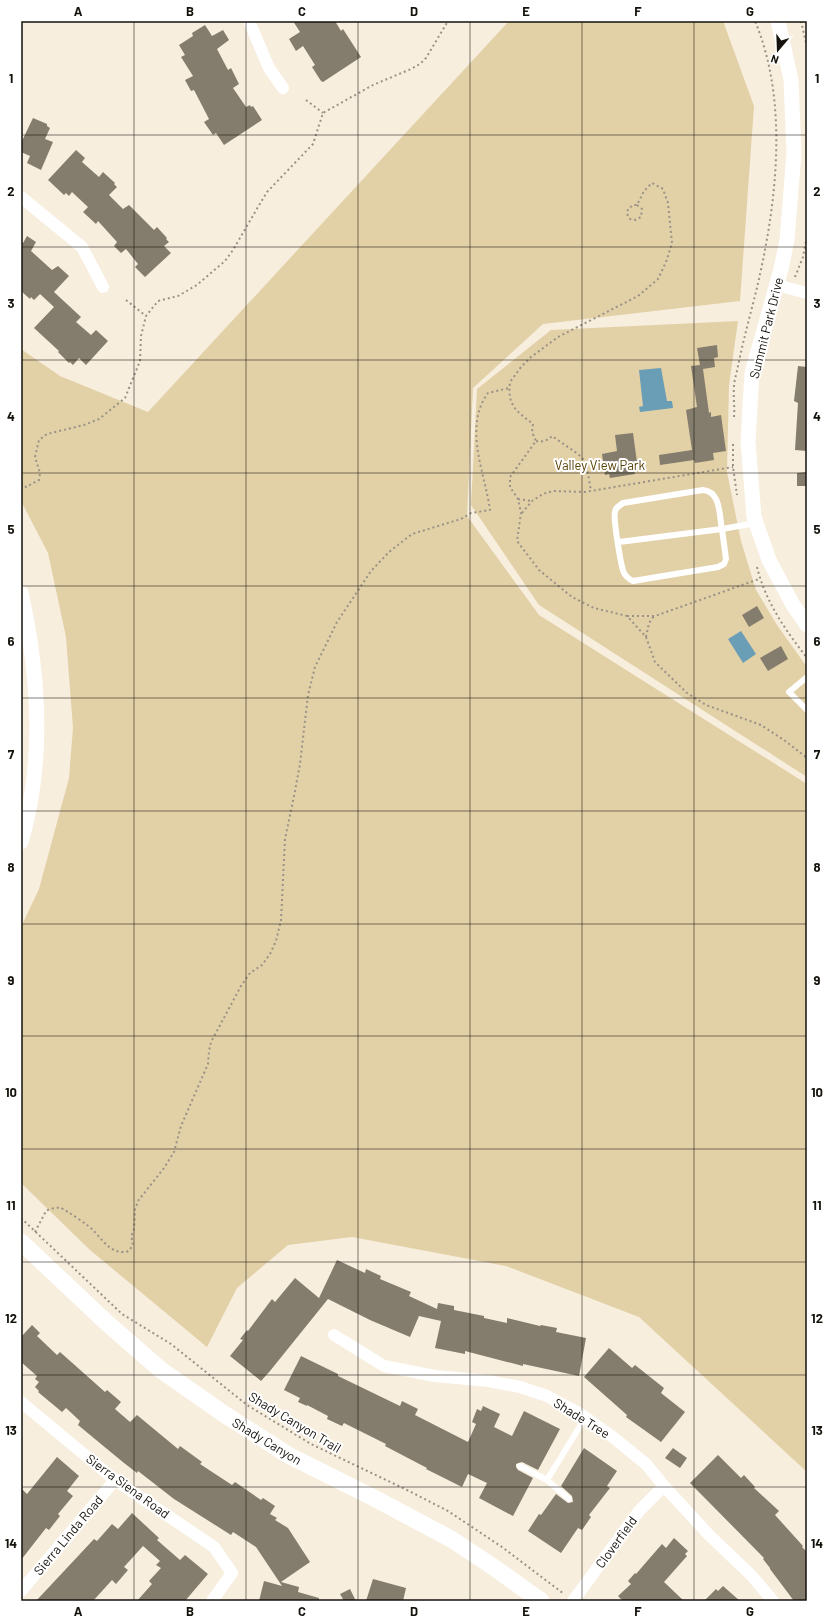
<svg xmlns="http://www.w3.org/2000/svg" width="828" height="1622" font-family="Barlow,sans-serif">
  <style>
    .green { fill: #e2d0a7 }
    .water { fill: #6a9db6 }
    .building { fill: #847c6c }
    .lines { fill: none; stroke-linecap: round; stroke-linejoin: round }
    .path { stroke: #999286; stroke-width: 2; stroke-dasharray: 2 3; stroke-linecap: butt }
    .service { stroke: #fff; stroke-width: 6 }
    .minor { stroke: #fff; stroke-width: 12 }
    .tertiary { stroke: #fff; stroke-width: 15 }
    .secondary { stroke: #fff; stroke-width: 17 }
    .grid { fill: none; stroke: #15120c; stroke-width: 1; stroke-opacity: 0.55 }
    .labels { text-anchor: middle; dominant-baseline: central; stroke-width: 4; stroke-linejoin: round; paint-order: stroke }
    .street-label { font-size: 13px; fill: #15120c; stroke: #fff }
    .park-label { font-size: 13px; fill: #584206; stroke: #fff }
    .neatline { fill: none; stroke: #15120c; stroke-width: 1.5 }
    .grid-label { font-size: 13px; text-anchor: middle; font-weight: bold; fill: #15120c }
  </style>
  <rect width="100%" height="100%" fill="#f7eedd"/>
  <path class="green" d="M509 21H723L754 106 740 301 543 324 473 388 467 516 539 615 807 784V1472L639 1317 506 1266 352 1237 288 1245 237 1288 207 1347 90 1250 21 1183V927L39 889 69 778 73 728 66 637 48 553 21 501V349L60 376 148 412Z
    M738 321 729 385 727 472 741 541 756 590 777 625 807 667V777L539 605 471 505 477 389 551 330Z"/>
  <path class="water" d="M661 368 667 401H672L673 408 640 412 639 407 643 406 639 370Z
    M741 631 756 654 743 663 728 639Z"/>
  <path class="building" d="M293 21H335L341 31 343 29 361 57 323 82 321 81 312 67 315 65 303 46 296 51 289 39 300 32Z
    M205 25 212 36 223 30 229 40 217 49 228 70 231 68 239 84 233 88 246 107 250 105 251 107 253 106 262 120 224 145 216 133 213 135 204 122 209 119 194 90 191 91 185 80 193 76 181 57 185 55 179 45 193 36 192 33Z
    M33 118 47 124V126L50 128 45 139 53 142 41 170 27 163 30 156 21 152V143Z
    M76 150 85 158 82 162 99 177 103 172 115 183 114 184 117 187 109 195 123 209 129 205 154 230 157 227 167 238 166 239 169 242 164 246 171 253 145 277 135 267 138 264 126 249 121 253 114 246 117 242 98 221 96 224 83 212 88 207 72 192 69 196 66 193 64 195 48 180Z
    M27 236 36 242 31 251 52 270 58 266 69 276 54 292 81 317 76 322 91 335 96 330 108 341 86 365 79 358 73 365 70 362 69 363 58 352 59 351 34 328 54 307 40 294 34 300 31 297 30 299 21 291V242L23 243Z
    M717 345 718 357 714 358 715 367 703 369 709 413 711 412V417L721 415 726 451 713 453 714 460 695 463 694 460 660 465 659 455 692 450 686 410 697 407 691 366 700 365 697 348Z
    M798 366 807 367V451L795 450 798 403 794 401Z
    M633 433 638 470H634L635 474 610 478 609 474 605 475 602 454 617 451 615 435Z
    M807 472V486H797V473Z
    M757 606 764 618 749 627 742 615Z
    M781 646 788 659 768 671 760 658Z
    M337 1260 365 1273 366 1269 381 1276 380 1279 411 1292 409 1296 437 1309 438 1303 454 1306V1310L484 1316V1318L507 1323V1318L540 1326 541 1325 557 1328 556 1332 586 1338 579 1376 523 1364V1366L465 1351V1354L435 1348 441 1321 419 1316 410 1337 370 1320 328 1299 270 1371 261 1381 230 1356 243 1340 240 1339 247 1330 248 1331 272 1299 275 1302 295 1278 319 1298Z
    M32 1325 40 1333 37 1336 57 1355 60 1352 105 1392 107 1390 121 1402 115 1409 130 1422 137 1415 178 1449 180 1446 202 1462 200 1464 232 1485 235 1482 261 1500 263 1498 275 1506 270 1514 277 1518 275 1520 288 1528 310 1562 281 1582 299 1587 298 1592 319 1598V1601H259L264 1581 282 1586 256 1547 233 1532 231 1535 174 1499 138 1471 137 1473 124 1463 78 1425 80 1421 66 1408 62 1412 38 1392 39 1391 35 1387 39 1382 35 1379 37 1376 21 1362V1337Z
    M609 1348 632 1368 635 1365 664 1388 661 1393 685 1412 661 1442 626 1417 627 1415 584 1377Z
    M301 1356 338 1374V1376L400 1406 402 1401 418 1409 415 1415 468 1442 476 1424 472 1422 477 1409 481 1411 483 1406 500 1414 494 1427 512 1436 524 1411 560 1429 538 1470 522 1462 516 1464V1467L518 1470 533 1478 513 1516 479 1498 487 1483 468 1474 462 1487 426 1469 427 1468 385 1446 386 1444 344 1423 342 1426 327 1419 328 1416 307 1405V1406L298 1402 300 1398 284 1390Z
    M584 1448 617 1471 607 1486 610 1488 589 1515 591 1517 582 1530 578 1528 561 1553 528 1531 539 1514 541 1515 556 1494 568 1503 573 1502 572 1496 561 1486Z
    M673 1448 687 1458 680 1468 665 1458Z
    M718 1455 741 1478 744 1475 755 1487 754 1488 779 1511 775 1515 803 1546 802 1547 807 1552V1601H794L770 1569V1568L763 1559 764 1558 690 1483Z
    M57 1457 79 1476 67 1491 73 1496 58 1514 60 1516 49 1530 46 1528 21 1560V1488L27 1494Z
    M132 1513 159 1538 157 1540 180 1560 185 1555 208 1574 185 1601H137L152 1584 149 1581 161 1568 156 1565 160 1561 143 1546 124 1567 128 1570 116 1584 112 1580 93 1601H36L94 1539 97 1541 112 1524 118 1529Z
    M674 1538 688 1551 685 1554 687 1556 664 1582 684 1601H623L618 1596 631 1584 628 1581 635 1573 636 1574 662 1544 666 1548Z
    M373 1579 406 1588 403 1601H366Z
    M723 1586 740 1601H704L716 1589 718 1591Z
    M350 1589 356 1601H344L340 1594Z"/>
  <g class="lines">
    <path class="path" d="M801 21 807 47
      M306 100 323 113
      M637 205 642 209 641 217 635 220 630 219 627 214 628 209 633 205H637L644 191 652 183 663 189 668 203 672 243 666 262 658 279 638 296 558 337 531 357 521 367 510 382C507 405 516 411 533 424L532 432 536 441 510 477V487L518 499 521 513 517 541 539 570 572 597 594 608 627 616 646 637 655 662 687 693 706 705 761 725 784 740 807 758
      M795 277 803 257 807 236
      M126 300 146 316
      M734 417C735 407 733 397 734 387 734 380 737 373 738 366 743 342 749 319 755 296 776 209 790 105 755 21
      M536 441C543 442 547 441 552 436L578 454 586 462 591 491
      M733 444V467L737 495
      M21 483 26 487 39 480 40 473 35 457 39 440 47 434 84 425 99 419 125 398 140 361 141 336 146 316 158 301 178 296 197 285 225 261 233 250 258 207 267 192 313 144 323 113 373 85 411 69 420 64 426 58 448 21
      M518 499 532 501
      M522 513 532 501 543 494 553 491 585 492 733 467
      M757 567C765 601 786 631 807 658
      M627 616H655L759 579
      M646 637 649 623 654 616
      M21 1218 122 1314 171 1344 247 1405 311 1444 407 1490 448 1511 502 1547 564 1594
      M35 1232 46 1211C49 1209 56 1207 61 1208 66 1210 91 1227 94 1231 104 1242 113 1256 129 1251 133 1245 134 1243 131 1237L134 1229 135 1210 138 1201 164 1168 174 1152 181 1126 208 1064 209 1051 211 1042 241 986 250 973 262 965 270 954 276 941 281 920 285 839 294 796 300 764 308 695 315 667 337 622 371 571 389 552 412 534 461 519 471 513 490 510C485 473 463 427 488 393L509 388"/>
    <path class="service" d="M619 542 722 529 726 559 724 564 718 567 633 581C629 579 626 577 624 573 621 567 613 518 615 512 615 508 619 506 623 503L703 490C721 492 719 514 722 529L756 523
      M807 677 789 692 807 710
      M520 1466 547 1480 569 1499
      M547 1480 585 1418"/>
    <path class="minor" d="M249 21 269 68 283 88
      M21 197 82 247 103 287
      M776 285 807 293
      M334 1335 384 1366 435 1376 489 1381 520 1387 547 1396 579 1413 614 1438 646 1464 664 1486 709 1535 752 1576 773 1601
      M21 1402 115 1480 214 1547 232 1573 212 1601
      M21 1591 115 1480
      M573 1601 639 1511 664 1486"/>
    <path class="tertiary" d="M778 21 791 80 794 153 787 240 781 269 752 373 748 442 754 517 769 560 793 605 807 625
      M21 593C39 674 45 761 21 842"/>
    <path class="secondary" d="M21 1242 107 1323 161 1370 224 1414 288 1455 374 1498 451 1539 489 1564 541 1601"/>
  </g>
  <path class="grid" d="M134 21V1601M246 21V1601M358 21V1601M470 21V1601M582 21V1601M694 21V1601M21 135H807M21 247H807M21 360H807M21 473H807M21 586H807M21 698H807M21 811H807M21 924H807M21 1036H807M21 1149H807M21 1262H807M21 1375H807M21 1487H807"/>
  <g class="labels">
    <g class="street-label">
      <text transform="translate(766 328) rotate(-76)">Summit Park Drive</text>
      <text transform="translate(582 1418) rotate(32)">Shade Tree</text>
      <text transform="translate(295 1422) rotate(31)">Shady Canyon Trail</text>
      <text transform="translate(267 1441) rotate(31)">Shady Canyon</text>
      <text transform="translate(128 1486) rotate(36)">Sierra Siena Road</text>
      <text transform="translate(68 1535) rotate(-50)">Sierra Linda Road</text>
      <text transform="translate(616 1542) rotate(-54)">Cloverfield</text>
    </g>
    <g class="park-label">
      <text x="600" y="465">Valley View Park</text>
    </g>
  </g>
  <rect width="828" height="1622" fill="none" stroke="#ffffff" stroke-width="44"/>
  <g transform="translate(778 50) rotate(199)" stroke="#ffffff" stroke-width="3" paint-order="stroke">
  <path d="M0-3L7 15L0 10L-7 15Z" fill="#15120c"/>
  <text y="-6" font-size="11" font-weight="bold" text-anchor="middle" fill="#15120c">N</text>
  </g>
  <rect x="22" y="22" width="784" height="1578" class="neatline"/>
  <g class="grid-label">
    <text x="78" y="16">A</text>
    <text x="190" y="16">B</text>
    <text x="302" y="16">C</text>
    <text x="414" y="16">D</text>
    <text x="526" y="16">E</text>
    <text x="638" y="16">F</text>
    <text x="750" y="16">G</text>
    <text x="11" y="83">1</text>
    <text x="817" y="83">1</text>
    <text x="11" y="196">2</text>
    <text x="817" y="196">2</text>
    <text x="11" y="308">3</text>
    <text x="817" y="308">3</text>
    <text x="11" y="421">4</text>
    <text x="817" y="421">4</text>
    <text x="11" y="534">5</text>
    <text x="817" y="534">5</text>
    <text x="11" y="646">6</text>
    <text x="817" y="646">6</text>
    <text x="11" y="759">7</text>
    <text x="817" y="759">7</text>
    <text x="11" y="872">8</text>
    <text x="817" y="872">8</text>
    <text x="11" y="985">9</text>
    <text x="817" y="985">9</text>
    <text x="11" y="1097">10</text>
    <text x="817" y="1097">10</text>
    <text x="11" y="1210">11</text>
    <text x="817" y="1210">11</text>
    <text x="11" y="1323">12</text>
    <text x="817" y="1323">12</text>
    <text x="11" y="1435">13</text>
    <text x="817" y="1435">13</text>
    <text x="11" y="1548">14</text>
    <text x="817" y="1548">14</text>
    <text x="78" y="1616">A</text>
    <text x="190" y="1616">B</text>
    <text x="302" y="1616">C</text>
    <text x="414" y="1616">D</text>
    <text x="526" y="1616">E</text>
    <text x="638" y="1616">F</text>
    <text x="750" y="1616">G</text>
  </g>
</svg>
